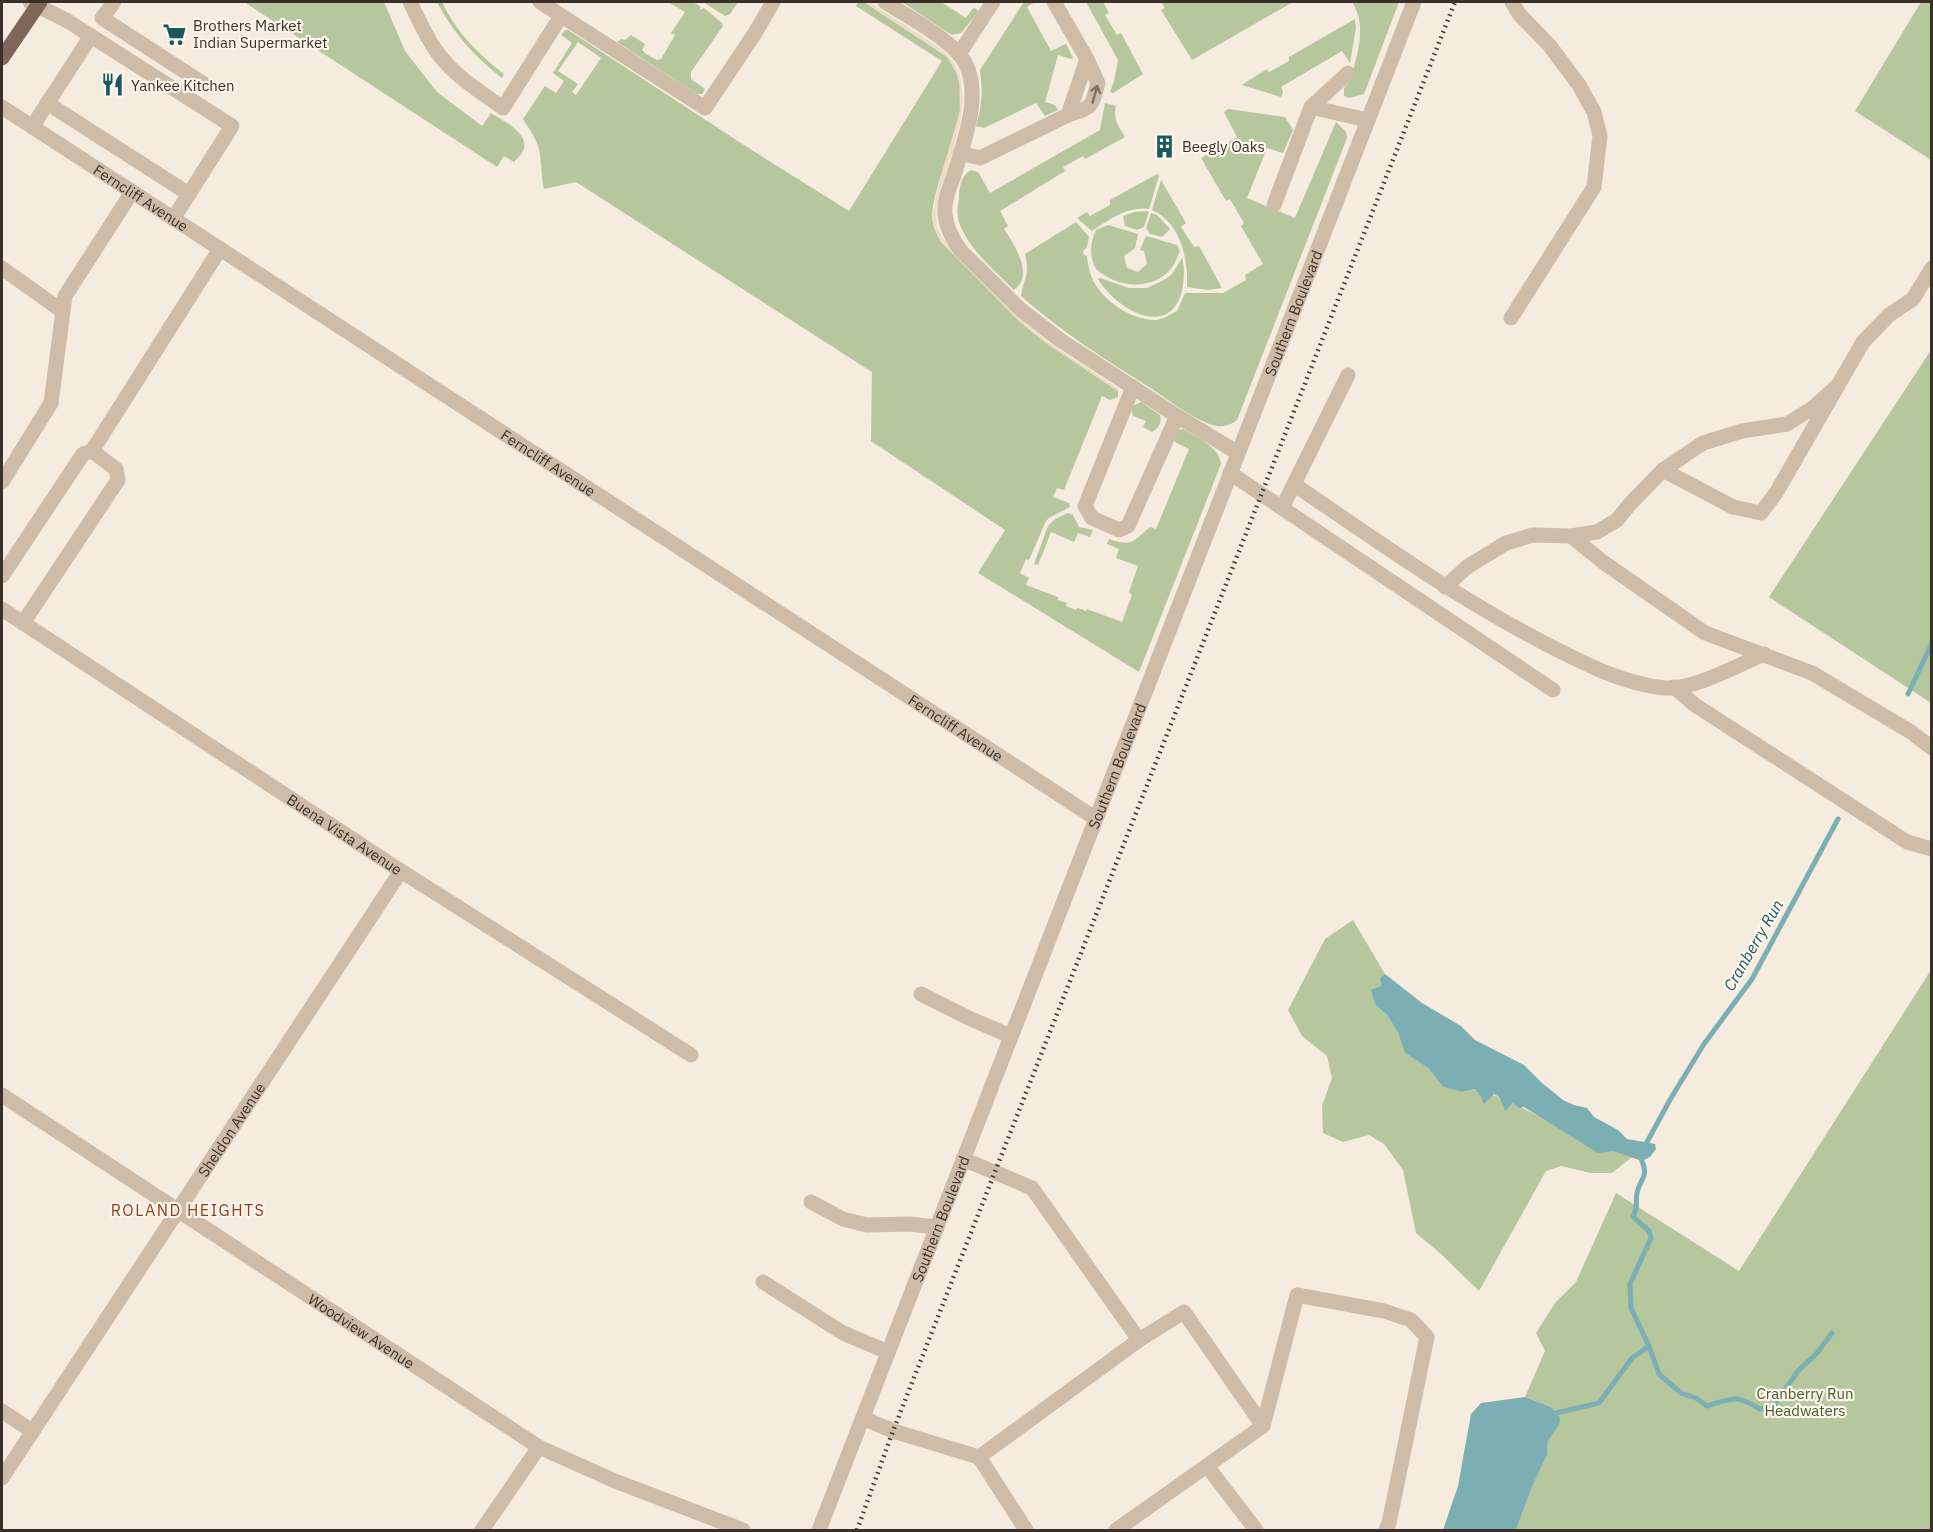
<svg xmlns="http://www.w3.org/2000/svg" width="1933" height="1532" font-family="'IBM Plex Sans',sans-serif">
  <style>
    .green { fill: #b6c69d; fill-rule: evenodd }
    .plaza { fill: #eeddc4 }
    .water { fill: #7bafb4 }
    .lines { fill: none; stroke-linecap: round; stroke-linejoin: round }
    .stream { stroke: #7bafb4; stroke-width: 5 }
    .minor { stroke: #cebca9; stroke-width: 15 }
    .major { stroke: #7e6759; stroke-width: 15 }
    .rail { stroke: #3b3029; stroke-width: 4.5; stroke-dasharray: 1.5 4.5; stroke-linecap: butt }
    .oneway { stroke: #7d6f63 }
    .labels { text-anchor: middle; dominant-baseline: central; stroke-width: 4.5; stroke-linejoin: round; paint-order: stroke }
    .poi-label { font-size: 15px; fill: #3b3029; stroke: #fcf5ec; text-anchor: start }
    .street-label { font-size: 15px; fill: #3b3029; stroke: #fcf5ec }
    .park-label { font-size: 15px; fill: #475b2b; stroke: #fcf5ec }
    .water-label { font-size: 16px; font-style: italic; fill: #1b5960; stroke: #fcf5ec }
    .neighbourhood-label { font-size: 16px; letter-spacing: 1.5px; fill: #913d1b; stroke: #fcf5ec }
  </style>
  <rect width="100%" height="100%" fill="#f5ebdf"/>
  <path class="green" d="M244 2H384L405 51 437 92 482 126 491 113C502 120 531 134 523 151 521 155 517 159 514 162L504 156 497 167Z
    M437 2H442C456 32 478 54 504 74L502 78C474 56 453 33 437 2Z
    M668 2H693L701 7 699 10 704 8 722 23 723 26 691 72V79L705 89 702 94H697L617 42 621 39 625 40 631 35 645 44 642 50 646 54 657 60 661 59 675 35 671 33 685 12Z
    M703 2H738L730 14 725 16Z
    M858 2H864L946 56C985 102 935 165 932 216 932 225 937 233 941 242L1020 322 1046 343 1118 391V397L1110 400 1102 396 1064 490 1057 488 1053 497 1069 503 1070 507 1049 518 1046 521 1029 560 1026 559 1020 573 1029 578 1026 585 1058 597V600L1067 603 1066 606 1076 610 1078 608 1086 611 1087 609 1122 622 1132 595 1129 592 1138 566 1116 558 1119 549 1107 544 1109 539C1133 547 1132 542 1150 527L1156 529 1189 449 1175 442 1174 439 1178 430 1183 429C1196 437 1220 447 1221 464L1139 672 978 573 1005 530 871 441 872 372 576 182 544 189C541 177 542 167 540 155 539 142 530 130 523 119L545 86 556 93 564 81 553 73 572 43 561 35 565 30H568L747 147 849 211 942 61 856 6ZM578 42 601 58 576 95 572 92 578 84 558 71Z
    M902 2H941L966 18 973 8 977 9 978 12 961 33 952 35Z
    M1024 2H1035L1027 7 1051 51 1066 44 1073 58 1071 59 1058 55 1045 102 1055 105 1058 110 1045 116 1036 103 984 128 976 126 980 110 982 92 980 70Z
    M1086 2H1103L1109 13 1105 15 1117 35 1121 33 1143 74 1113 93 1110 92 1114 81 1118 60Z
    M1161 2H1293L1192 60 1161 10 1165 8Z
    M1352 2H1399L1364 94 1350 98 1344 96V88C1352 80 1351 77 1354 67 1360 45 1365 22 1352 2Z
    M1921 2H1931V160L1855 111Z
    M1355 19 1356 28 1350 63 1342 51 1281 87 1283 92 1281 97 1242 85 1267 69 1269 72 1289 61V57Z
    M1105 103 1116 106C1113 119 1118 126 1125 137L1085 159 1083 156 1063 167 1065 171 1000 211 1008 226 1004 229C1014 244 1035 276 1014 290 997 273 961 242 958 217 957 211 958 204 959 198 959 187 961 176 971 170L978 172 990 193 1100 130Z
    M1228 109 1285 117 1293 130 1283 153 1267 148 1247 198 1295 218 1336 122 1346 132 1347 138 1237 420C1229 427 1218 428 1207 423 1189 416 1166 398 1149 387 1105 359 1060 331 1021 296 1024 276 1030 277 1025 254L1076 222 1089 237 1087 247 1083 251 1084 255 1087 256C1088 266 1090 275 1095 284 1107 303 1132 320 1155 320 1162 320 1171 314 1177 311L1185 293H1223L1246 280 1245 275 1263 264 1241 226 1244 223 1230 199 1226 201 1201 158 1237 137 1224 112Z
    M1157 174 1159 176 1149 209C1127 206 1111 219 1092 231L1077 218 1087 212 1090 216 1110 205V200Z
    M1161 180 1186 223 1181 227 1194 247 1199 246 1222 288 1208 290 1187 287C1188 258 1181 223 1152 210Z
    M1147 211 1149 212 1144 227 1137 230 1125 226 1123 216 1134 212Z
    M1151 213 1157 215 1170 229 1162 237 1150 234 1146 228Z
    M1108 225 1138 234 1135 248 1124 256 1127 268 1138 272 1147 264 1144 251 1140 250 1146 236 1177 245 1180 251C1177 258 1174 266 1168 272 1148 291 1116 287 1096 269 1089 256 1090 243 1096 230Z
    M1182 258C1185 268 1184 281 1182 291 1169 341 1115 308 1098 279L1100 278 1129 288H1147L1166 279 1172 274Z
    M1931 350V703L1769 597Z
    M1141 402 1160 415C1162 422 1159 428 1152 432L1143 427 1146 421 1133 416 1131 409 1133 406Z
    M1068 513 1073 515 1079 527 1093 530 1090 537 1078 533 1074 542 1051 532 1038 565 1034 564 1048 526 1055 519Z
    M1353 920 1385 974 1380 979 1381 986 1375 1004 1388 1016 1398 1033 1405 1053 1428 1068 1443 1087 1462 1092 1475 1089 1481 1097C1499 1093 1498 1095 1505 1110L1513 1103 1548 1121 1613 1151 1632 1157 1612 1173H1591L1561 1166 1546 1171 1479 1291 1441 1254 1416 1233 1403 1170 1384 1144 1369 1135 1343 1142 1323 1133 1322 1106 1332 1078 1327 1056 1302 1036 1288 1010 1325 939Z
    M1931 970V1530H1516L1532 1487 1547 1455 1548 1441 1558 1425 1551 1407 1525 1397 1545 1351 1536 1333 1555 1303 1576 1282 1616 1193 1739 1271Z"/>
  <path class="plaza" d="M864 2H869L943 50 954 63 960 75 963 98 962 112 958 132 936 209 937 228 944 240 966 265 1022 320 1048 342 1118 388V391L1046 343 1020 322 941 242 934 228 932 217 940 179 960 111 959 78 951 63 946 56Z"/>
  <path class="water" d="M1385 974 1422 1003 1461 1026 1475 1040 1524 1065 1542 1083 1563 1100 1574 1105 1587 1108 1594 1117 1618 1130 1627 1139 1655 1144 1656 1149 1650 1157 1642 1161 1613 1151 1598 1153 1524 1107 1519 1108 1513 1103 1505 1111 1499 1097 1494 1094 1484 1104 1481 1097 1475 1089 1462 1092 1443 1087 1428 1068 1405 1053 1398 1033 1388 1016 1375 1004 1371 990 1381 986 1380 978Z
    M1525 1397 1551 1407 1560 1418 1559 1425 1548 1441 1547 1455 1532 1487 1516 1530H1443L1458 1486 1471 1414 1481 1403Z"/>
  <g class="lines">
    <path class="stream" d="M1908 694 1932 643
      M1647 1142 1671 1098 1704 1044 1752 979 1838 819
      M1642 1161C1649 1178 1640 1178 1637 1193 1635 1204 1639 1204 1633 1217L1649 1231 1651 1238 1630 1284 1631 1308 1649 1346 1659 1374 1681 1393 1696 1398 1707 1406C1733 1398 1736 1394 1760 1409L1772 1408 1798 1371 1817 1353 1832 1333
      M1556 1413 1599 1403 1632 1358 1649 1346"/>
    <g class="minor">
      <path d="M30 2 66 20 91 36 32 127"/>
      <path d="M114 2 102 18 207 86"/>
      <path d="M410 2C419 20 427 40 440 56 456 77 481 92 503 108L561 16"/>
      <path d="M540 2 705 108 755 33 773 2"/>
      <path d="M885 2C907 16 947 37 962 58 985 90 963 145 953 178 949 189 944 201 945 214 946 228 953 240 961 251L1020 309 1060 340 1177 416 1238 453"/>
      <path d="M91 36 232 126 189 194"/>
      <path d="M959 54 993 2"/>
      <path d="M47 103 189 194 173 219"/>
      <path id="s1" d="M2 107 1095 818"/>
      <path d="M1311 107 1348 73"/>
      <path d="M1068 115C1093 107 1091 108 1098 83L1087 59"/>
      <path d="M960 153 980 158 1068 115 1087 59 1054 2"/>
      <path d="M1274 205 1311 107 1367 120"/>
      <path d="M2 268 62 311"/>
      <path d="M1511 318 1594 187 1600 136 1594 112 1579 85 1550 46 1519 14 1512 2"/>
      <path d="M1133 387 1085 506 1092 518 1119 530 1128 526 1177 416"/>
      <path d="M1663 470 1733 507 1761 513 1776 493 1863 342 1889 315 1913 299 1932 268"/>
      <path d="M1230 473 1553 690"/>
      <path d="M2 482 51 403 65 296 132 192"/>
      <path d="M1295 485C1377 541 1457 598 1546 644 1583 663 1623 684 1665 688 1694 690 1738 665 1764 654"/>
      <path d="M1282 508 1348 375"/>
      <path d="M1571 536 1603 562 1705 633 1812 673 1911 732 1932 748"/>
      <path d="M2 576 83 454 92 451"/>
      <path d="M1445 587 1467 567 1506 543 1533 535 1571 536 1597 532 1617 520 1630 504 1663 470 1703 443 1742 431 1787 424 1814 407 1837 386"/>
      <path id="s2" d="M2 609 401 871 691 1055"/>
      <path d="M23 623 118 480 116 469 92 451 220 249"/>
      <path d="M1674 687 1695 705 1907 842 1932 849"/>
      <path d="M921 994 973 1020 1011 1036"/>
      <path id="s3" d="M2 1095 539 1447 615 1481 743 1530"/>
      <path d="M811 1202 843 1219 867 1225 909 1224 937 1227"/>
      <path d="M763 1282 843 1333 888 1352"/>
      <path d="M1139 1340 1184 1312 1263 1426"/>
      <path d="M2 1411 32 1431"/>
      <path d="M863 1418 893 1431 979 1457 1139 1340 1032 1188 963 1159"/>
      <path d="M979 1457 1026 1530"/>
      <path d="M1207 1466 1256 1530"/>
      <path id="s4" d="M2 1478 401 871"/>
      <path d="M482 1530 539 1447"/>
      <path id="s5" d="M819 1530 1414 2"/>
      <path d="M1116 1530 1263 1426 1297 1295 1384 1311 1411 1320 1427 1337 1389 1523 1386 1530"/>
    </g>
    <path class="major" d="M2 58 40 2"/>
    <path class="rail" d="M857 1530 893 1431 1455 2"/>
  </g>
  <defs><path id="oneway-shaft" d="M-6 0H5M1.5-3L5.5 0L1.5 3" fill="none" stroke-width="1.6" stroke-linecap="round" stroke-linejoin="round" transform="scale(1.5)"/></defs>
  <use class="oneway" href="#oneway-shaft" transform="translate(1095 94) rotate(-74)"/>
  <defs>
    <symbol id="supermarket-bare" viewBox="-9 -9 18 18"><path d="M-6-5.5h2.5l.6 2H6L4.5 2H-2.5L-4.4-4H-6ZM-1.5 3.2a1.3 1.3 0 1 0 .1 0ZM3 3.2a1.3 1.3 0 1 0 .1 0Z" fill="#1b5960" stroke="#fcf5ec" stroke-width="2.5" paint-order="stroke"/></symbol>
    <symbol id="restaurant-bare" viewBox="-9 -9 18 18"><path d="M-5-6h1v4h1v-4h1v4h1v-4h1v5L-1.5 .5V6h-2V.5L-5-1ZM5-6V6H3V1.5H1.5Q1.5-4 5-6Z" fill="#1b5960" stroke="#fcf5ec" stroke-width="2.5" paint-order="stroke"/></symbol>
    <symbol id="building-bare" viewBox="-9 -9 18 18"><path d="M-4-6H4V6H1V3H-1V6H-4ZM-2.5-4.3h1.7v1.8h-1.7ZM.8-4.3h1.7v1.8H.8ZM-2.5-1h1.7V.8h-1.7ZM.8-1h1.7V.8H.8Z" fill="#1b5960" stroke="#fcf5ec" stroke-width="2.5" paint-order="stroke"/></symbol>
  </defs>
  <g fill-rule="evenodd">
    <use href="#supermarket-bare" x="158" y="18" width="33" height="33"/>
    <use href="#restaurant-bare" x="96" y="68" width="33" height="33"/>
    <use href="#building-bare" x="1148" y="130" width="33" height="33"/>
  </g>
  <g class="labels">
    <g class="poi-label">
      <text x="193" y="25">Brothers Market<tspan x="193" dy="17">Indian Supermarket</tspan></text>
      <text x="131" y="85">Yankee Kitchen</text>
      <text x="1182" y="146">Beegly Oaks</text>
    </g>
    <g class="street-label">
      <text stroke="none"><textPath href="#s1" startOffset="166">Ferncliff Avenue</textPath></text>
      <text stroke="none"><textPath href="#s5" startOffset="1306">Southern Boulevard</textPath></text>
      <text stroke="none"><textPath href="#s1" startOffset="652">Ferncliff Avenue</textPath></text>
      <text stroke="none"><textPath href="#s1" startOffset="1138">Ferncliff Avenue</textPath></text>
      <text stroke="none"><textPath href="#s5" startOffset="820">Southern Boulevard</textPath></text>
      <text stroke="none"><textPath href="#s2" startOffset="410">Buena Vista Avenue</textPath></text>
      <text stroke="none"><textPath href="#s4" startOffset="417">Sheldon Avenue</textPath></text>
      <text stroke="none"><textPath href="#s5" startOffset="334">Southern Boulevard</textPath></text>
      <text stroke="none"><textPath href="#s3" startOffset="430">Woodview Avenue</textPath></text>
    </g>
    <g class="park-label">
      <text x="1805" y="1393">Cranberry Run<tspan x="1805" dy="17">Headwaters</tspan></text>
    </g>
    <g class="water-label">
      <text transform="translate(1753 945) rotate(-60)">Cranberry Run</text>
    </g>
    <g class="neighbourhood-label">
      <text x="188" y="1210">ROLAND HEIGHTS</text>
    </g>
  </g>
  <rect width="1933" height="1532" fill="none" stroke="#3b3029" stroke-width="6"/>
</svg>
